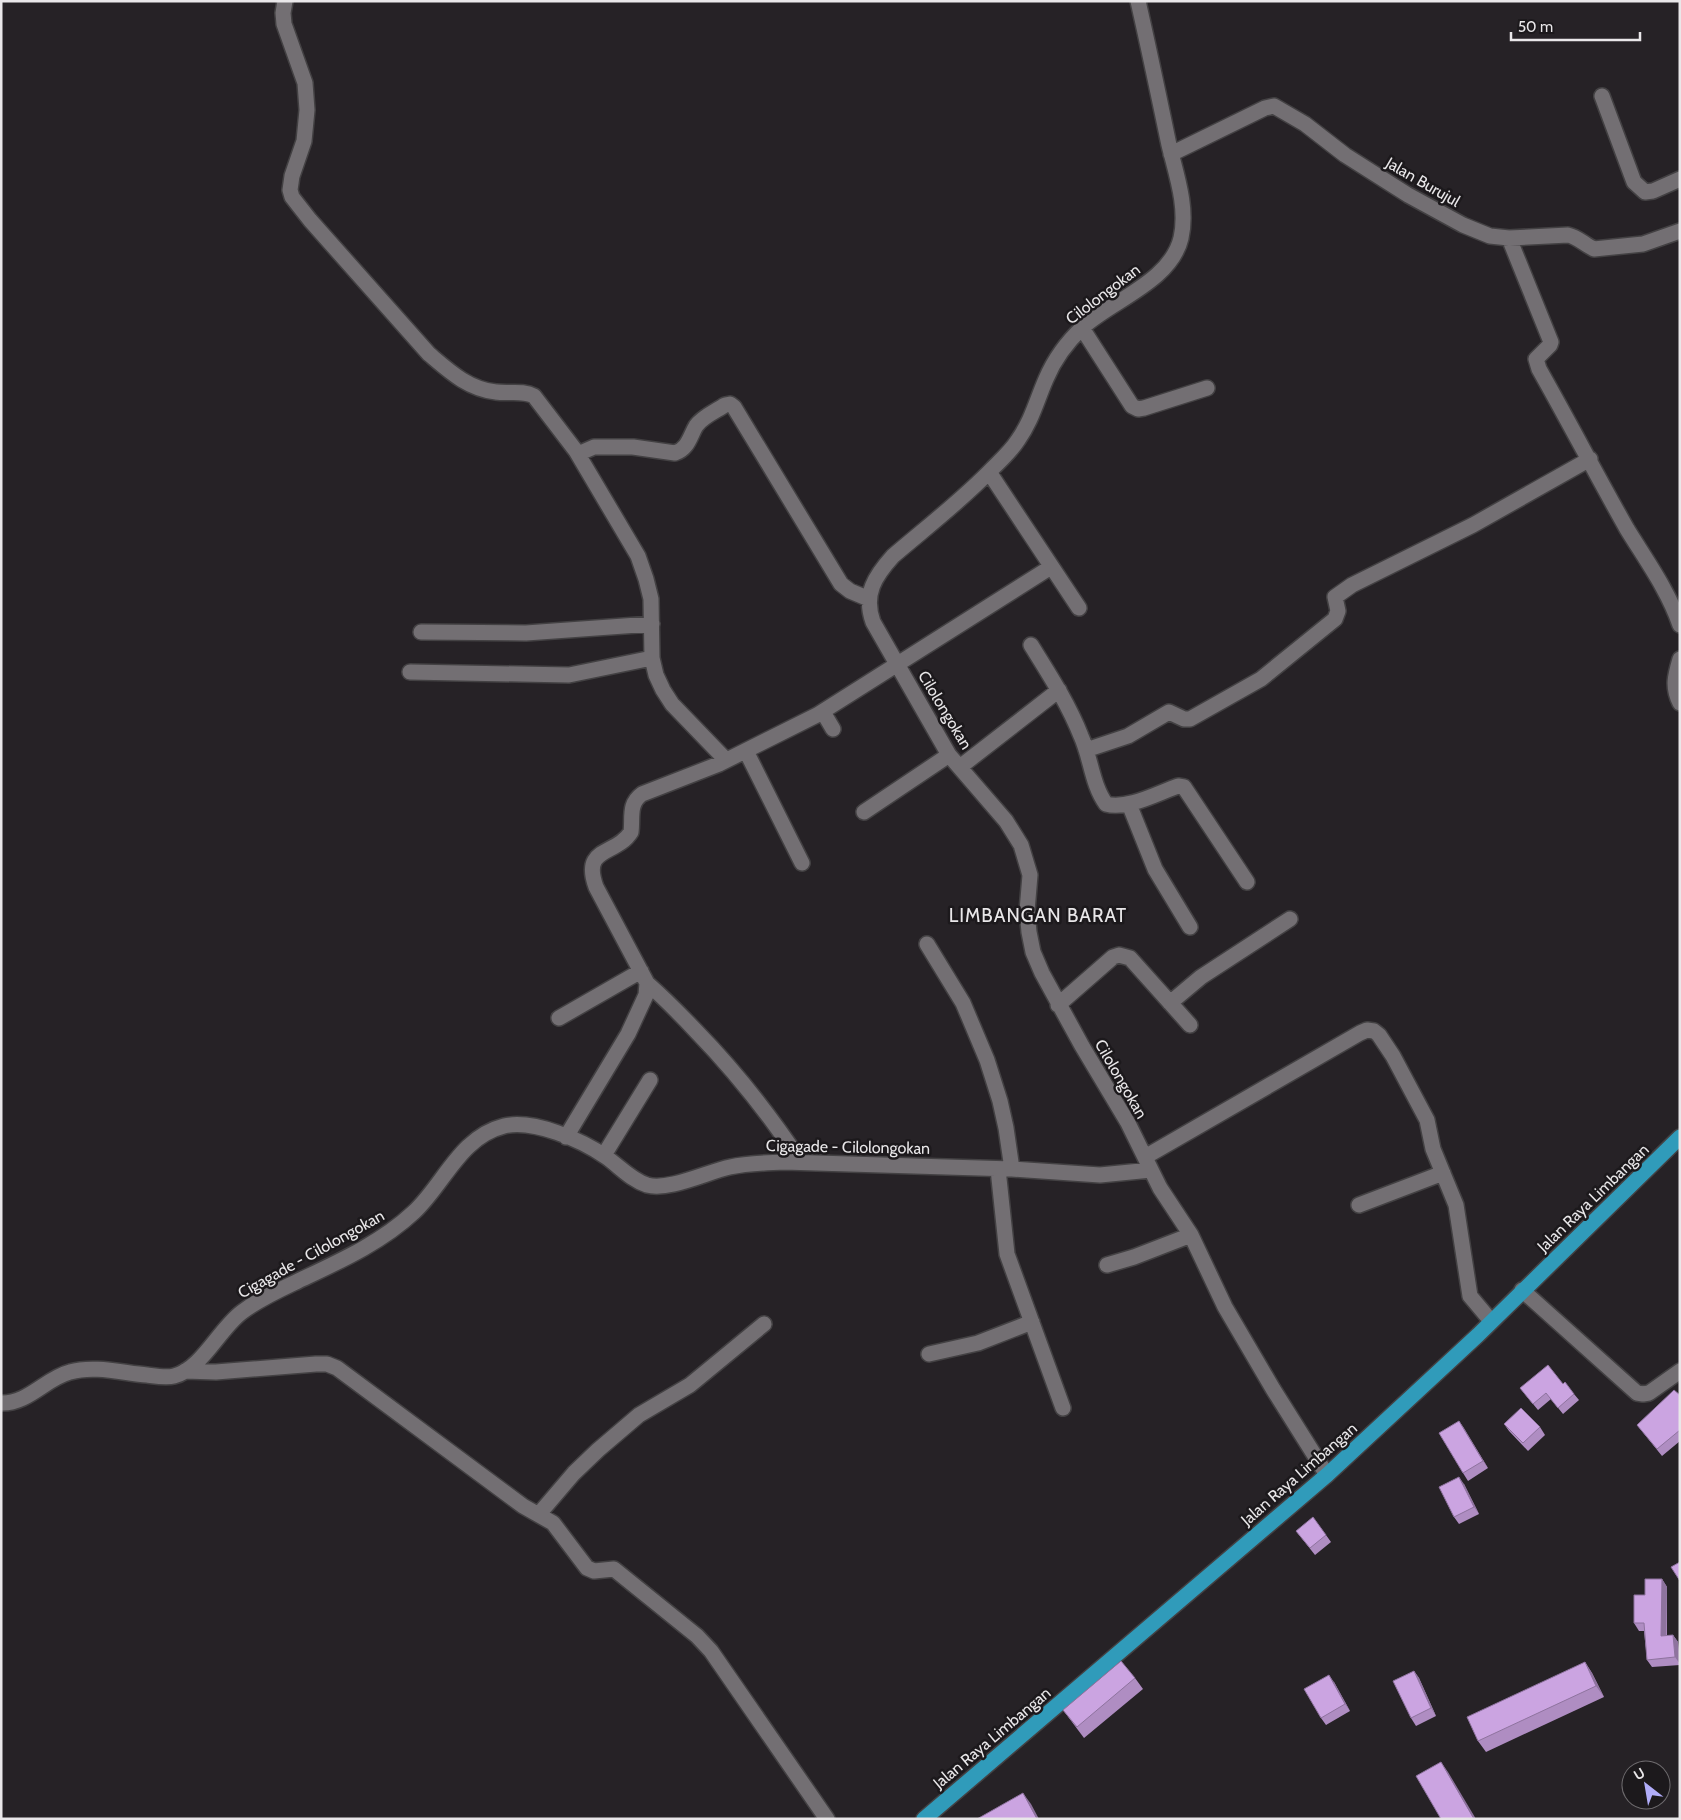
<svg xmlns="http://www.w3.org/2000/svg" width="1681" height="1820" font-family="Cabin,sans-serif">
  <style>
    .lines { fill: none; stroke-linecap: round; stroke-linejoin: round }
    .minor-casing { stroke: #434143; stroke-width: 18 }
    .trunk-casing { stroke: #434143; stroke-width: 18 }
    .minor { stroke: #736f73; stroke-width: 15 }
    .trunk { stroke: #309bba; stroke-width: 15 }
    .wall { fill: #af8dc2 }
    .shaded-wall { fill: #8e739e }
    .building { fill: #cba4e1; stroke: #8e739e }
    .labels { text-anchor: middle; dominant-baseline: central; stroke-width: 5; stroke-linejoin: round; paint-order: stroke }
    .street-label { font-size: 16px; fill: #e9e7e9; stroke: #1c191c }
    .quarter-label { font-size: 19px; letter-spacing: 1px; fill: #e9e7e9; stroke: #1c191c }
  </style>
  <rect width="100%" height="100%" fill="#262226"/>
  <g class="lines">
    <defs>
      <path id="minor" d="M285 1 283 13 284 24 305 83 307 110 304 141 292 176 290 190 292 197 310 220 429 354C449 371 468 389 496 392 508 394 523 390 534 396L576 451 638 556 646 579 651 599 652 658 656 675 663 690 672 704 726 760
        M1138 1C1149 49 1159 97 1169 145 1176 174 1188 207 1181 238 1171 281 1113 300 1083 327 1068 341 1054 360 1046 379 1036 402 1032 420 1018 440 1011 451 1001 460 992 469 962 500 927 527 893 556 875 576 863 594 873 622L949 755 1006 821 1021 845 1030 875 1027 911 1029 932 1033 952 1042 973 1082 1046 1128 1123 1160 1188 1191 1235 1225 1307 1273 1389 1327 1475
        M1602 96 1634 182 1645 192 1653 191 1680 179
        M1171 154 1265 108 1274 106 1305 124 1345 155 1408 195 1463 225 1490 236 1509 238 1568 235C1578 237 1585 245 1594 249L1643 244 1680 231
        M1509 238 1551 342 1550 345 1536 359 1539 369C1569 422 1597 476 1627 529 1646 560 1668 590 1680 625
        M1082 328 1132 406 1138 409 1144 408 1207 388
        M578 454 594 447H633L675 453C688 449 690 436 696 426 702 417 716 411 725 405L730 404 734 407 841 584 850 591 869 599
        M989 472 1079 608
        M421 632 526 633 652 624
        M1031 645C1049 674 1068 703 1081 736 1091 758 1092 785 1106 804 1127 810 1158 793 1178 786L1184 787 1247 882
        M1680 659C1675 676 1672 687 1680 703
        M410 672 569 675 652 658
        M823 712 833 729
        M1086 750 1128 736 1169 712 1184 719H1190L1261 679 1335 619 1338 611 1335 597 1352 585 1473 525 1590 459
        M746 751 802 863
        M960 767 1059 690
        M1129 804 1155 869 1190 927
        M864 812 949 755
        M927 944 963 1003 987 1060 1000 1101 1006 1128 1012 1169
        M647 983C664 998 680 1014 696 1031 736 1072 769 1114 801 1162
        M1170 1003 1201 977 1290 919
        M1058 1005 1113 957 1119 955 1130 958 1190 1025
        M559 1018 641 971
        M566 1137 628 1034 646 995 647 983 596 887C581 846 616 856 631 832 633 818 628 804 642 794L719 764 817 715 1051 567
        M604 1155 650 1080
        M1145 1157 1360 1033 1367 1030 1374 1031 1379 1035 1393 1056 1427 1120 1433 1149 1456 1205 1470 1296 1491 1321
        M998 1169 1007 1254 1063 1408
        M1359 1205 1443 1173
        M1107 1265 1134 1257 1191 1235
        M1522 1290 1637 1393 1643 1394 1649 1393 1680 1371
        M929 1354 978 1343 1032 1322
        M185 1371 216 1372 316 1364H327L337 1368 523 1506 553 1523 587 1568 594 1571 614 1569 697 1636 711 1651 827 1819
        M1 1403C28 1404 46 1378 70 1372 94 1365 123 1373 147 1375 155 1376 166 1378 174 1376 202 1369 219 1329 242 1312 259 1299 279 1290 298 1281 338 1262 381 1243 414 1212 444 1184 460 1137 504 1126 533 1119 582 1140 606 1157 619 1166 631 1180 647 1185 669 1191 707 1172 730 1167 748 1163 766 1163 784 1162L1012 1169 1100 1175 1151 1170
        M539 1514 574 1473 598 1450 639 1415 690 1385 764 1324"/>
      <path id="trunk" d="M924 1819 1327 1475 1478 1335 1680 1137"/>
    </defs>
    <use href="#minor" class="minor-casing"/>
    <use href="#trunk" class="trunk-casing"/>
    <use href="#minor" class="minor"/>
    <use href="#trunk" class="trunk"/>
  </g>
  <path class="wall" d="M1563 1384 1574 1394 1579 1400 1563 1414 1551 1399 1538 1410 1520 1388Z
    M1680 1395V1441L1662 1456 1637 1425Z
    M1459 1421 1488 1468 1468 1481 1463 1473Z
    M1504 1424 1540 1427 1545 1435 1528 1451 1509 1431Z
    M1464 1484 1479 1514 1459 1524 1454 1517Z
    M1296 1531 1326 1535 1331 1542 1315 1555Z
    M1662 1579 1667 1587V1635H1673L1678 1642 1680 1665 1652 1667 1647 1660 1644 1631H1639L1634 1623 1645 1595Z
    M1585 1662 1592 1673 1604 1697 1486 1752 1478 1741Z
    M1414 1671 1419 1678 1436 1716 1416 1726 1411 1718Z
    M1135 1678 1143 1689 1084 1738 1063 1710Z
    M1334 1682 1350 1711 1326 1725 1321 1718Z"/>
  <path class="shaded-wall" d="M1459 1421 1464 1428 1488 1468 1483 1461Z
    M1459 1477 1464 1484 1479 1514 1474 1507Z
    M1662 1579 1667 1587 1666 1643 1661 1636Z
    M1673 1635 1678 1642 1680 1664 1675 1657Z
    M1585 1662 1592 1673 1604 1697 1596 1686Z
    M1414 1671 1419 1678 1436 1716 1431 1708Z
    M1329 1675 1334 1682 1350 1711 1345 1704Z
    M1441 1762 1448 1772 1476 1819H1474Z
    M1023 1793 1031 1804 1039 1819H1037Z"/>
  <path class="building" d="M1548 1365 1563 1384 1565 1382 1574 1394 1558 1408 1546 1393 1533 1404 1520 1388Z
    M1674 1390 1680 1395V1430L1657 1449 1637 1425Z
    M1521 1408 1540 1427 1523 1443 1504 1424Z
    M1459 1421 1483 1461 1463 1473 1439 1433Z
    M1459 1477 1474 1507 1454 1517 1439 1487Z
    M1313 1517 1326 1535 1310 1548 1296 1531Z
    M1680 1562V1581L1671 1567Z
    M1645 1579H1662L1661 1636 1673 1635 1675 1657 1647 1660 1644 1623H1634V1595H1645Z
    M1121 1661 1135 1678 1077 1727 1063 1710Z
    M1585 1662 1596 1686 1478 1741 1467 1717Z
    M1414 1671 1431 1708 1411 1718 1393 1681Z
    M1329 1675 1345 1704 1321 1718 1304 1689Z
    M1441 1762 1474 1819H1441L1416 1776Z
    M1023 1793 1037 1819H977Z"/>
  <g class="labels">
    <g class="street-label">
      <text transform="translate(1423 182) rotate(30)">Jalan Burujul</text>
      <text transform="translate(1103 294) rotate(-37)">Cilolongokan</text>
      <text transform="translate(945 710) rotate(59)">Cilolongokan</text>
      <text transform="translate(1121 1079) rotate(60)">Cilolongokan</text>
      <text transform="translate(848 1147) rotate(1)">Cigagade - Cilolongokan</text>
      <text transform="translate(1593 1198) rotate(-44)">Jalan Raya Limbangan</text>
      <text transform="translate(311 1254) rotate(-29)">Cigagade - Cilolongokan</text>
      <text transform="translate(1299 1474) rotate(-41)">Jalan Raya Limbangan</text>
      <text transform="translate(992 1738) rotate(-40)">Jalan Raya Limbangan</text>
    </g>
    <g class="quarter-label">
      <text x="1038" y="915">LIMBANGAN BARAT</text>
    </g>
  </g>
  <rect width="1681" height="1820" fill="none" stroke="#e9e7e9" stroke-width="5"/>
  <g transform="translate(1646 1785) rotate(329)"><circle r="24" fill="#1c191c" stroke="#6e6b6e"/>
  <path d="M0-4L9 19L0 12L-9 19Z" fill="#b1adfa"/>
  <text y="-8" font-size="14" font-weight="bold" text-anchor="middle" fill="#e9e7e9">U</text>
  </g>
  <path d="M1511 32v8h129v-8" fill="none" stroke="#e9e7e9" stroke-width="2.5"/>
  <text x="1518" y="32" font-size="15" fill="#e9e7e9" stroke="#1c191c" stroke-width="4" paint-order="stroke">50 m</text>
</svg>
